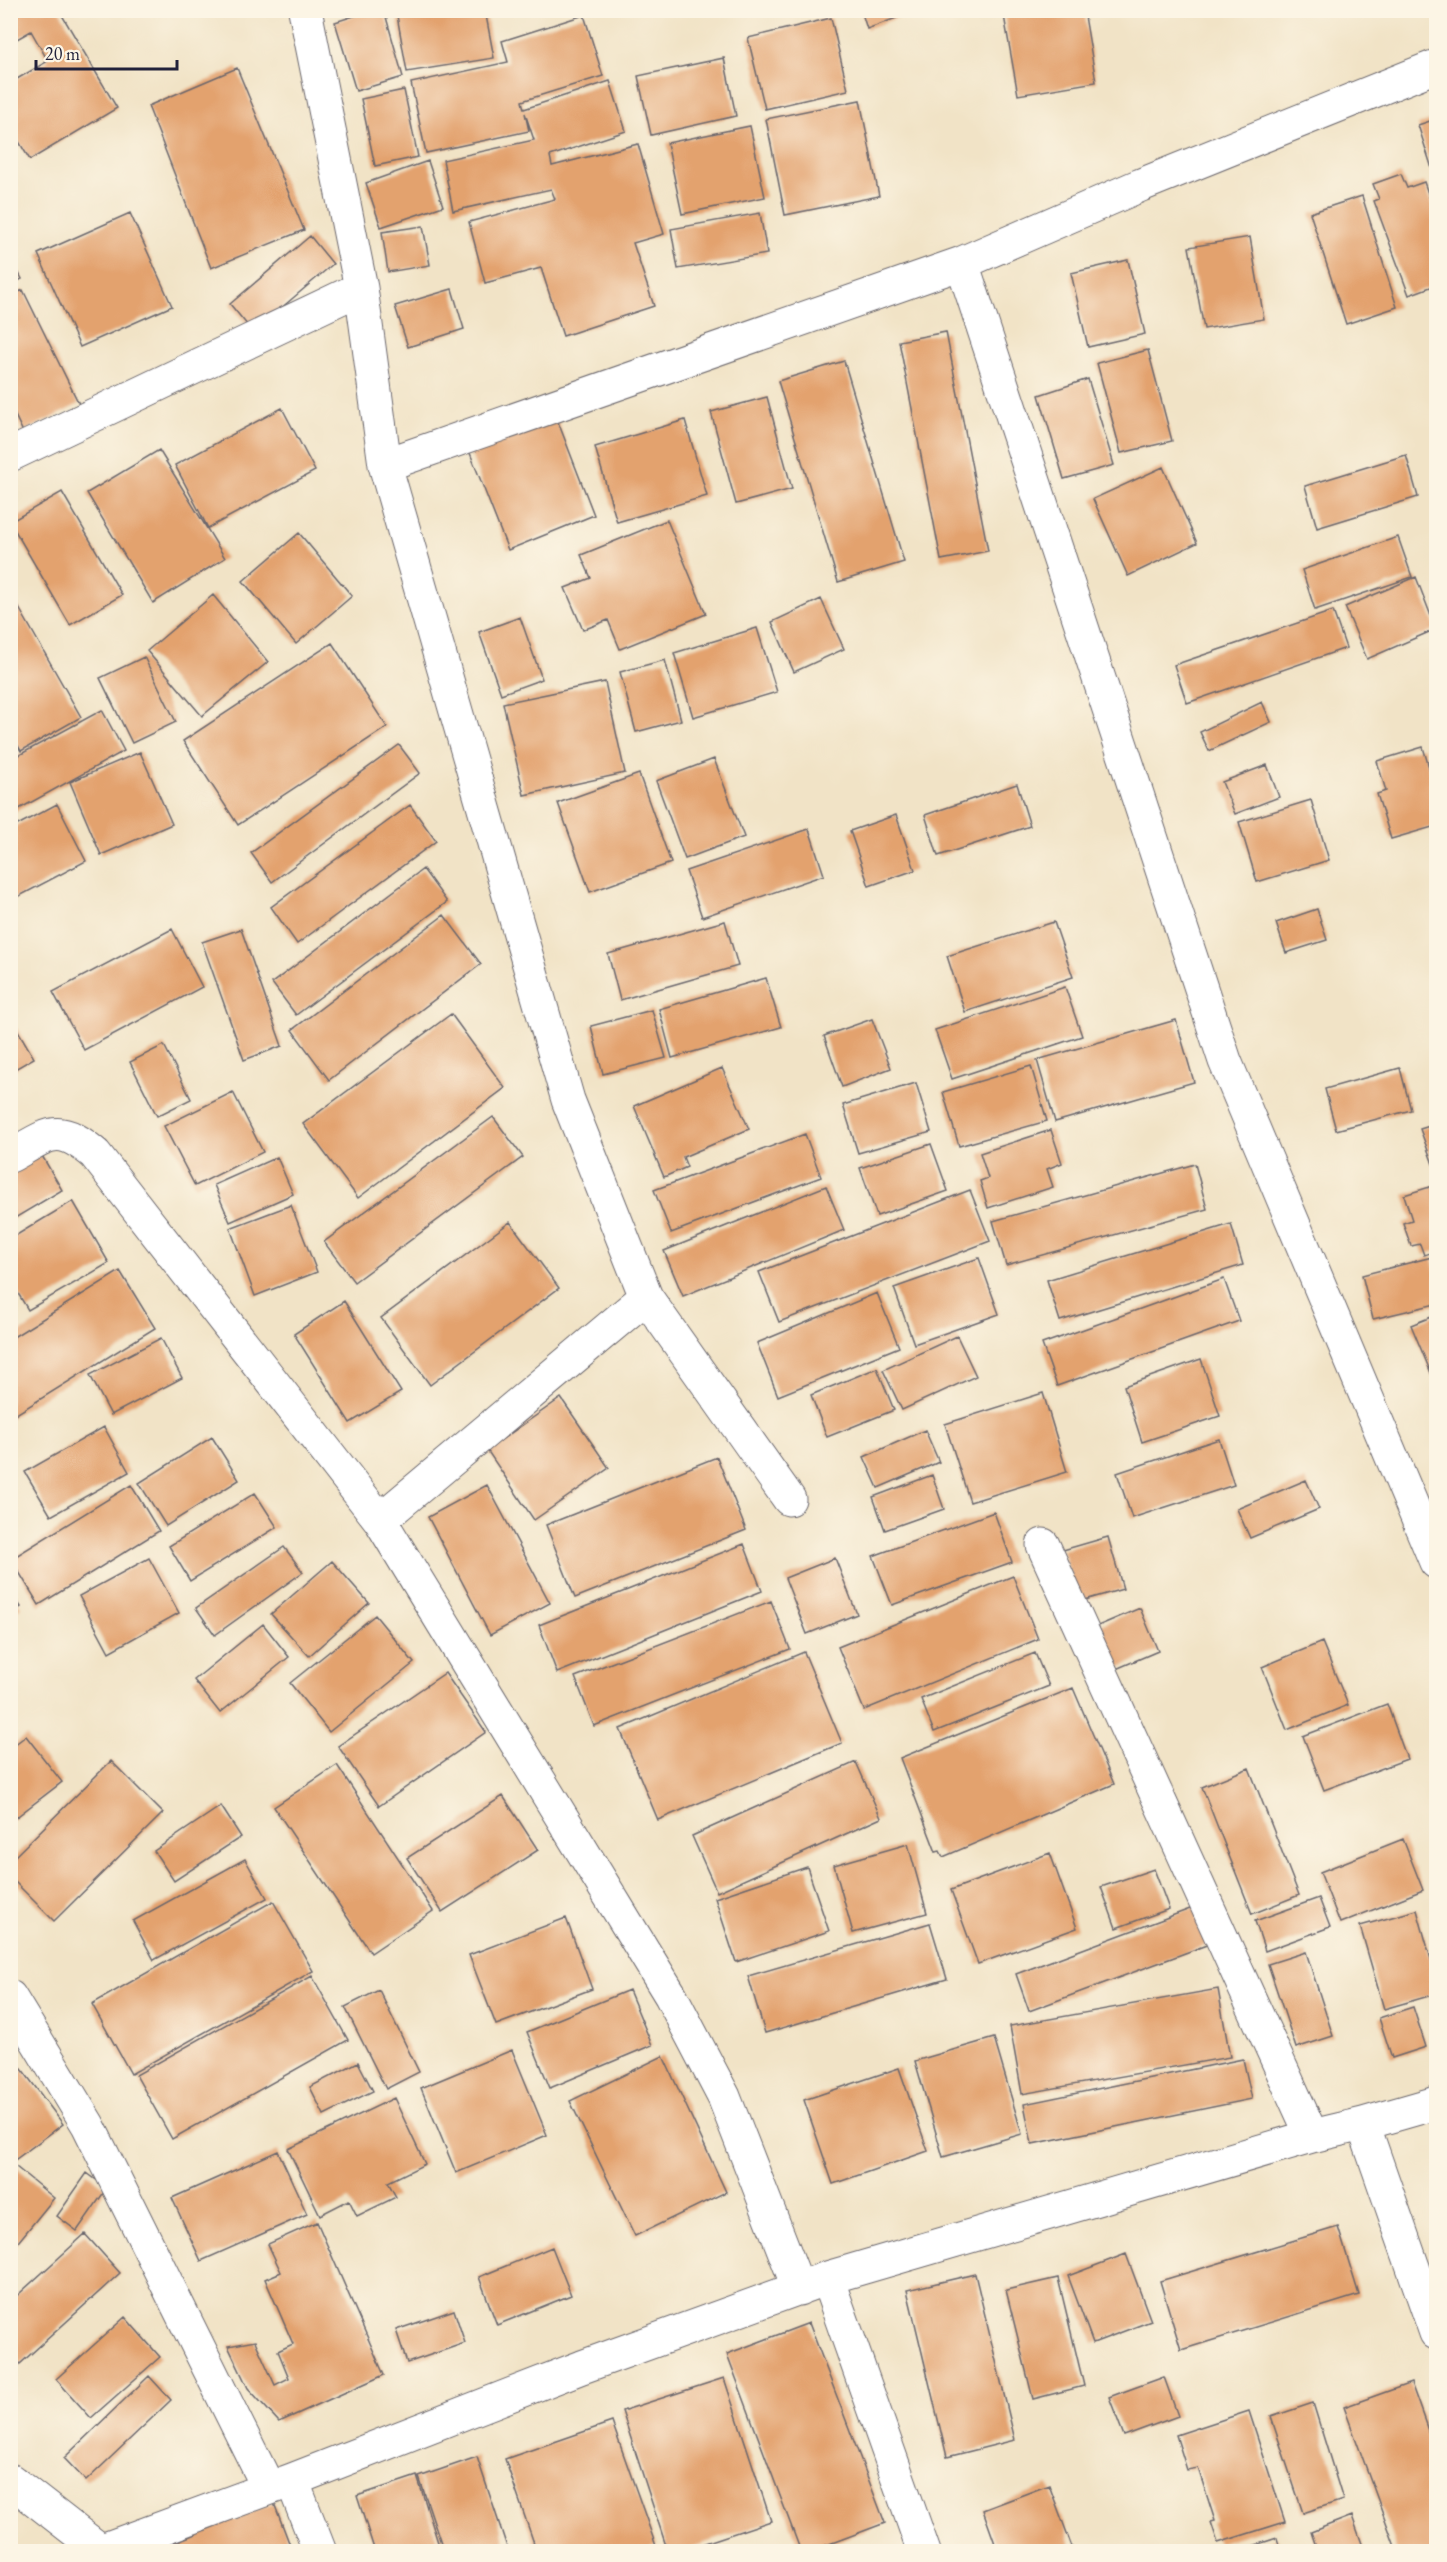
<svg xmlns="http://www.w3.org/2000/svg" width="1447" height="2562" font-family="'EB Garamond',serif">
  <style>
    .building { fill: #e3a26e }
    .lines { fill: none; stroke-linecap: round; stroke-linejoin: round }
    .minor-casing { stroke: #6a666c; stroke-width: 35 }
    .minor { stroke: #fff; stroke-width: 33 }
  </style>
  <rect width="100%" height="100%" fill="#fcf5e5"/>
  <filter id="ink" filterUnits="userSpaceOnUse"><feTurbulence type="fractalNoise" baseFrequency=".0167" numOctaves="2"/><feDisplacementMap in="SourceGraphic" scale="12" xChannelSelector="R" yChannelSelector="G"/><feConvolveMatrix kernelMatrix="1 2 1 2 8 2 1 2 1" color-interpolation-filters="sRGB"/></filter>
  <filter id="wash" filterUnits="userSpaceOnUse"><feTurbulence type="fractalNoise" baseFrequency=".008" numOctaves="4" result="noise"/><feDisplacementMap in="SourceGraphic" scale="24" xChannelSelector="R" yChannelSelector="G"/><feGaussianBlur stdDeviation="1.35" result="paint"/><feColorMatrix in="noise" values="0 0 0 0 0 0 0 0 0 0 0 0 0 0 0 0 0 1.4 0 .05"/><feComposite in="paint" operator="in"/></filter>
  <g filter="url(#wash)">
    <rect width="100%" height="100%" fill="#f1e3c6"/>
    <g id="blocks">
      <path class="building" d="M10 10H59L117 108 30 160 10 127V83L48 61 31 31 10 43Z
        M373 10H384L403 77 356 91 335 22Z
        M396 10H485L494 58 407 72Z
        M861 10H915V11L867 29Z
        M1003 10H1084L1096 82 1018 95Z
        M584 15 603 76 522 101 524 109 610 81 626 131 550 156 552 166 638 144 664 234 633 243 654 306 563 336 541 268 485 283 469 222 555 199 551 189 453 211 443 160 534 140 525 113 529 131 426 153 411 83 508 62 502 41Z
        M831 18 848 90 765 109 748 38Z
        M724 58 736 116 651 135 638 76Z
        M237 68 304 230 211 268 148 106Z
        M404 90 418 157 375 166 361 99Z
        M860 100 879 196 785 215 766 119Z
        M1436 119V181L1418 125Z
        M750 126 765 197 682 214 667 143Z
        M428 161 443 206 381 227 366 183Z
        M1401 174 1407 188 1424 182 1436 216V285L1409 295 1374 201 1379 199 1373 184Z
        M1362 196 1397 307 1346 324 1310 213Z
        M130 213 172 306 80 347 38 254Z
        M760 213 767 254 678 269 671 229Z
        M423 226 430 265 388 272 382 232Z
        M310 236 333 264 253 332 230 304Z
        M1250 237 1264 319 1204 329 1189 247Z
        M10 257 22 279 10 285Z
        M1128 260 1145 334 1088 347 1071 273Z
        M452 289 464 329 408 347 395 306Z
        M23 290 79 404 23 432 10 405V296Z
        M946 332 988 551 941 560 899 341Z
        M1148 350 1172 441 1121 453 1097 363Z
        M844 361 904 562 838 582 778 381Z
        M1088 379 1114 465 1064 479 1039 395Z
        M767 397 792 489 736 504 711 412Z
        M282 408 315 471 208 528 175 465Z
        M555 414 594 515 508 550 468 448Z
        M685 420 707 496 617 522 595 447Z
        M159 450 225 558 153 603 87 493Z
        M1406 455 1418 497 1317 528 1305 486Z
        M1163 467 1197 543 1128 576 1093 499Z
        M62 492 122 595 70 625 10 522Z
        M667 520 706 614 620 649 608 620 583 630 565 588 591 578 581 555Z
        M299 533 352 596 296 644 243 581Z
        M1398 537 1412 577 1315 610 1302 570Z
        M1416 577 1436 629 1367 659 1345 607Z
        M10 592 81 717 21 751 10 732Z
        M213 595 268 662 202 716 147 651Z
        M821 599 844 649 794 672 772 622Z
        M1333 611 1346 648 1187 703 1174 665Z
        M520 617 542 679 501 694 479 632Z
        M757 628 777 692 693 717 674 653Z
        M332 643 387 727 238 825 183 741Z
        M144 657 176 722 132 743 100 678Z
        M665 660 681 720 636 732 620 672Z
        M605 682 625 773 524 795 503 703Z
        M1262 702 1271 722 1209 751 1200 732Z
        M102 710 124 751 10 814V760Z
        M399 745 420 773 272 882 251 853Z
        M1423 747 1436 791V826L1391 839 1377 794 1386 791 1377 761Z
        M140 752 172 824 101 855 70 782Z
        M714 759 744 837 685 859 656 781Z
        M1267 765 1279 797 1235 814 1222 782Z
        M639 774 671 863 590 892 558 803Z
        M1017 784 1030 826 938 856 925 815Z
        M1311 800 1329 860 1257 882 1239 822Z
        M57 804 86 861 10 901V829Z
        M410 805 436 841 297 944 271 907Z
        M896 815 915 870 869 886 850 831Z
        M809 829 824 875 702 917 686 871Z
        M423 869 447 902 296 1015 272 983Z
        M1317 909 1327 940 1286 953 1276 923Z
        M444 915 481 964 329 1080 292 1030Z
        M725 921 738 966 620 1000 608 954Z
        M1054 922 1073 977 965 1012 947 956Z
        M172 929 202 987 84 1050 53 992Z
        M241 929 282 1046 244 1060 202 942Z
        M766 978 781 1027 672 1058 659 1009Z
        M1065 987 1082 1036 952 1079 935 1030Z
        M652 1010 666 1058 603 1074 591 1026Z
        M451 1014 505 1088 358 1198 303 1124Z
        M10 1017 34 1058 10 1072Z
        M872 1019 891 1068 842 1087 824 1036Z
        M1176 1020 1194 1082 1055 1122 1037 1060Z
        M164 1045 191 1099 157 1116 130 1062Z
        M1031 1066 1047 1121 959 1146 943 1092Z
        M722 1068 749 1129 683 1157 687 1167 664 1177 634 1106Z
        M1400 1068 1411 1110 1336 1130 1325 1089Z
        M916 1083 931 1132 858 1153 843 1105Z
        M233 1092 263 1152 195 1186 164 1126Z
        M493 1117 523 1157 354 1282 324 1242Z
        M1436 1124V1162L1433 1164 1420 1129Z
        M1051 1130 1062 1163 1047 1169 1053 1187 988 1208 980 1181 988 1178 980 1153Z
        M805 1134 821 1177 671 1233 654 1190Z
        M931 1144 948 1191 877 1216 860 1168Z
        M41 1154 62 1190 10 1221V1172Z
        M277 1157 293 1194 230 1222 214 1185Z
        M1195 1164 1207 1209 1006 1265 993 1221Z
        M1436 1185V1251L1424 1255 1420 1244 1411 1246 1403 1223 1412 1220 1404 1195Z
        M826 1186 844 1230 683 1296 664 1251Z
        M970 1190 990 1241 779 1322 759 1272Z
        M73 1201 109 1263 28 1310 10 1280V1239Z
        M291 1205 317 1272 255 1296 230 1228Z
        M510 1222 559 1288 430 1385 381 1318Z
        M1231 1224 1243 1265 1060 1321 1047 1280Z
        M1432 1257 1436 1273V1304L1373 1319 1362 1275Z
        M979 1258 999 1314 914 1344 894 1288Z
        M120 1271 155 1328 10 1418V1339Z
        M1224 1279 1239 1321 1057 1386 1042 1344Z
        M877 1293 899 1347 778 1396 757 1343Z
        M344 1301 401 1392 350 1423 294 1334Z
        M1436 1315V1385L1411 1325Z
        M957 1336 976 1376 902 1410 883 1370Z
        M161 1338 182 1378 111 1415 90 1375Z
        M1201 1359 1220 1416 1142 1442 1124 1386Z
        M877 1368 894 1410 827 1437 811 1395Z
        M1043 1393 1067 1472 970 1502 945 1424Z
        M561 1398 609 1468 534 1520 487 1450Z
        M104 1427 129 1472 51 1516 25 1472Z
        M925 1430 939 1462 878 1488 864 1457Z
        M212 1437 239 1480 166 1526 139 1483Z
        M1219 1439 1234 1485 1132 1518 1117 1473Z
        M717 1457 746 1530 575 1598 546 1525Z
        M932 1475 944 1509 885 1530 873 1497Z
        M1306 1480 1319 1509 1250 1538 1237 1509Z
        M131 1485 159 1531 39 1605 11 1559Z
        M487 1485 550 1603 490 1635 428 1517Z
        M255 1493 277 1527 190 1581 169 1546Z
        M994 1512 1012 1562 892 1605 873 1556Z
        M1108 1537 1123 1589 1078 1602 1063 1550Z
        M744 1544 762 1591 557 1673 539 1625Z
        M284 1547 303 1572 215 1635 196 1608Z
        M149 1558 179 1613 109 1652 79 1596Z
        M835 1558 857 1614 807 1634 785 1578Z
        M332 1561 369 1603 309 1656 271 1614Z
        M1013 1576 1038 1639 864 1710 838 1647Z
        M10 1591 21 1607 10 1614Z
        M771 1601 790 1649 594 1726 575 1677Z
        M1140 1608 1158 1651 1116 1669 1098 1626Z
        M375 1615 414 1663 329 1732 290 1683Z
        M263 1624 289 1657 220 1713 194 1680Z
        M1322 1642 1348 1705 1287 1730 1262 1667Z
        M804 1652 842 1743 658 1820 620 1729Z
        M1035 1653 1049 1686 934 1732 921 1699Z
        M445 1673 486 1732 379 1806 338 1746Z
        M1073 1688 1114 1784 943 1857 940 1851 936 1852 900 1758Z
        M1387 1704 1407 1759 1324 1790 1303 1736Z
        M26 1736 62 1782 10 1822V1748Z
        M111 1761 163 1813 54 1921 10 1877V1861Z
        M856 1762 881 1818 717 1892 692 1836Z
        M337 1765 433 1911 371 1953 274 1807Z
        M1249 1768 1299 1895 1252 1914 1202 1787Z
        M503 1796 538 1850 442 1912 407 1858Z
        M221 1806 241 1837 174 1881 154 1851Z
        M1403 1839 1423 1890 1340 1923 1320 1872Z
        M908 1844 927 1913 853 1933 834 1865Z
        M1050 1853 1077 1928 978 1964 951 1890Z
        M245 1859 267 1898 154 1960 133 1921Z
        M807 1867 829 1931 736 1962 715 1898Z
        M1154 1869 1169 1909 1116 1928 1101 1887Z
        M1319 1898 1330 1927 1265 1951 1255 1921Z
        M273 1901 313 1971 131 2074 92 2004Z
        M1198 1906 1212 1943 1029 2011 1016 1974Z
        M1417 1910 1436 1977V1994L1384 2009 1360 1926Z
        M566 1918 592 1989 496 2025 469 1955Z
        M930 1923 947 1979 765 2033 748 1976Z
        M1306 1952 1333 2036 1296 2048 1268 1964Z
        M312 1976 348 2040 172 2139 136 2075Z
        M1218 1989 1230 2057 1022 2094 1010 2026Z
        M379 1990 419 2072 386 2089 345 2007Z
        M629 1990 652 2045 550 2088 527 2032Z
        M1413 2007 1426 2047 1392 2058 1379 2018Z
        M994 2038 1022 2134 943 2157 915 2061Z
        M512 2050 547 2135 456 2173 421 2088Z
        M10 2053 63 2124 12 2162 10 2160Z
        M663 2056 726 2192 635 2236 570 2101Z
        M1243 2059 1252 2099 1032 2144 1024 2104Z
        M358 2062 373 2091 324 2115 310 2087Z
        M899 2068 928 2151 833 2184 804 2100Z
        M394 2098 425 2164 388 2182 396 2197 357 2216 349 2200 320 2215 288 2149Z
        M278 2151 307 2214 201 2261 172 2198Z
        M10 2162 54 2198 10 2252Z
        M87 2173 107 2188 77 2231 57 2216Z
        M317 2222 384 2375 279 2422 248 2388 228 2346 255 2341 275 2385 289 2378 278 2351 293 2344 265 2279 281 2272 268 2244Z
        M1338 2227 1359 2295 1181 2350 1160 2281Z
        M85 2234 120 2273 10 2373V2302Z
        M552 2247 571 2295 497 2325 479 2277Z
        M1126 2254 1151 2321 1093 2343 1068 2276Z
        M975 2274 1015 2440 947 2457 907 2290Z
        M1058 2278 1084 2386 1033 2399 1006 2290Z
        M454 2310 465 2343 407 2363 396 2330Z
        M125 2317 160 2357 91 2418 56 2379Z
        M809 2323 885 2523 808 2552H801L727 2354Z
        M149 2376 171 2400 86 2481 64 2458Z
        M1164 2377 1178 2416 1124 2436 1109 2397Z
        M724 2378 771 2521 678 2552H668L622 2411Z
        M1411 2383 1436 2453V2552H1397L1344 2407Z
        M1313 2403 1343 2500 1303 2513 1271 2417Z
        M1249 2411 1285 2522 1218 2543 1211 2522 1215 2521 1198 2468 1187 2470 1176 2435Z
        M612 2422 656 2546 640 2552H537L505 2459Z
        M477 2457 507 2547 494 2552H444L419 2477Z
        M417 2476 441 2552H375L357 2496Z
        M1049 2485 1074 2552H998L983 2510Z
        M274 2503 291 2548 283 2552H173L170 2544Z
        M1352 2516 1365 2552H1318L1311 2532Z
        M1277 2538 1281 2552H1237V2551Z"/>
    </g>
  </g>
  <g filter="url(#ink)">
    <use href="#blocks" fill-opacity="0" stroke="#6a666c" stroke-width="1.5"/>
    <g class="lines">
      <defs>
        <path id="minor" d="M305 10 361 288 385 465 568 1100 646 1297 789 1499
          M962 263 1225 1061 1436 1562
          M10 455 361 288
          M385 465 962 263 1141 185 1436 66
          M10 1156C50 1134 57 1122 95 1154L380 1520 671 1996 724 2097 799 2289
          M380 1520 646 1297
          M1043 1545 1312 2136
          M10 1997 88 2125 268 2487
          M1363 2124 1436 2103
          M827 2278 924 2552
          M10 2480 100 2550
          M292 2480 320 2552
          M97 2552 292 2480 582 2367 827 2278 1312 2136 1363 2124 1436 2333"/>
      </defs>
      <use href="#minor" class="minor-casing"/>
      <use href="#minor" class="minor"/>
    </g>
  </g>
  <rect width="1447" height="2562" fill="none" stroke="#fcf5e5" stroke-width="36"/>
  <path d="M36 60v9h141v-9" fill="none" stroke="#22223b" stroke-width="3"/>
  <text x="45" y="60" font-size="18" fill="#22223b" stroke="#fcf5e5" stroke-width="4.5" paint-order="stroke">20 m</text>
</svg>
